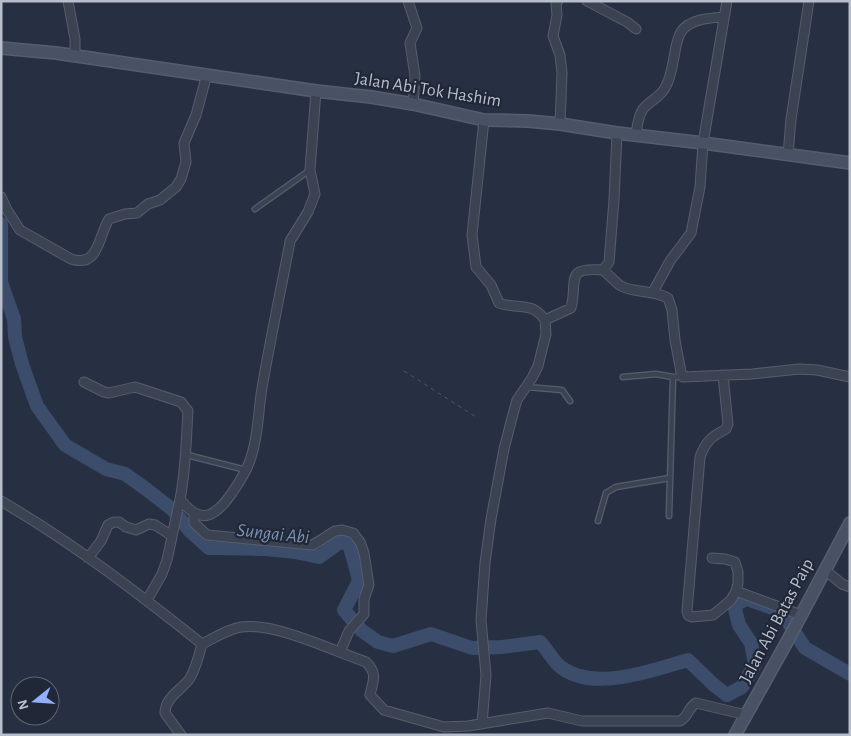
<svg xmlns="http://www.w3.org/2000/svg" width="851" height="736" font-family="'Alegreya Sans',sans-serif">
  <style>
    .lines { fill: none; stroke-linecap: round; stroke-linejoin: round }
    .river { stroke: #3c4c6b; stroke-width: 14 }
    .service-casing { stroke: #565e6d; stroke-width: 7 }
    .minor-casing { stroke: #565e6d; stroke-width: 11 }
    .secondary-casing { stroke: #565e6d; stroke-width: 14 }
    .path { stroke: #475b60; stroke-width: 1; stroke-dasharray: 4 4; stroke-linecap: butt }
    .service { stroke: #3b4352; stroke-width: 4.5 }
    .minor { stroke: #3b4352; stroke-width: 9 }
    .secondary { stroke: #495165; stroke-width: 11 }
    .labels { text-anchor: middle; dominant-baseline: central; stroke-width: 4.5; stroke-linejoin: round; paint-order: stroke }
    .street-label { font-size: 18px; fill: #b8becc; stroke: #202838 }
    .water-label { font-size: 19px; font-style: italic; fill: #7f91b3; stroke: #202838 }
  </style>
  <rect width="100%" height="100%" fill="#273043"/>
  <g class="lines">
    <path class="river" d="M1 224V282L14 319 15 337 22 364 37 406 65 445 106 469 125 474 146 489 173 510 190 531 209 548C247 548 282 548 319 557L340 542 349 544 354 561 359 581 344 610 361 630 378 642 393 646 431 634 472 648 502 647 540 642C548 650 553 662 562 668 595 692 653 670 688 660L714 685 727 695 742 687 755 664 751 643 739 625 734 605 747 599 781 611 805 648 850 674"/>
    <defs>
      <path id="service" d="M255 209 310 170
        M623 377 656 374 673 377H683
        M527 387 562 390 570 401
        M187 455 246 470
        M669 516 673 377
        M598 521 606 493 616 487 670 478"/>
      <path id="minor" d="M68 1 75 39V56
        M408 1 417 28 410 43 415 76 413 104
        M558 1 556 3 557 15 553 36 560 55 562 73 560 124
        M587 1 627 22 636 29
        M484 120 472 235 476 267 491 285 499 303C516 310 531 300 545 320L571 308C578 280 564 267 603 270L609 262 614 200 617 133
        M636 135C637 127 638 116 643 109 650 101 660 97 665 88 675 72 673 44 681 32 689 19 710 18 723 17
        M788 155 791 119 809 1
        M1 197 7 210 20 230 71 259C99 268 98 237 109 219L125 214 137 213 148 204 160 200 176 187 181 179 186 162 184 143 196 115 207 74
        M603 270C609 275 615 282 621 286 634 293 653 290 668 298L672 310 675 340 681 372 683 377 752 374 799 369 817 370 850 377
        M653 292 670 261 691 233 700 187 703 143 727 1
        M84 382 104 392 109 393 135 387 181 402 188 411C186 441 186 470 180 499 201 527 216 516 232 493 238 484 245 474 249 463 258 440 258 413 262 388 270 341 280 294 289 247L290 241 308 212 315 194 310 170 316 91
        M1 501C73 543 138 593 202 644
        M194 514V523L207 535 313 545 335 531 342 530 353 533 360 542 364 553 369 585 364 599V614L349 631 340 652
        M88 558 101 541 108 525 114 522H119L126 527 136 530 149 524 155 525 172 536
        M712 558 725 559 735 562 738 572V583L736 591 731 600 713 615 692 617 688 615 687 611 700 457C706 441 711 437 726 429L728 424 723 375
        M825 570 842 584 850 587
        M736 591 801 615
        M147 600 162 574 167 560 180 499
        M482 724 486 675 481 620 485 563 491 519 504 449 513 414 517 400 532 378 538 366 546 334 545 320
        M181 735 165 713C165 697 182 690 190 678 196 668 199 655 202 644 214 638 228 629 241 627 275 622 333 651 366 662 378 674 373 681 370 695L384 710 444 727 468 726 548 713 582 721H680C688 717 688 708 696 703L746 715"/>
      <path id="secondary" d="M1 48 56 53 316 91 371 97 413 104 484 120 528 121 560 124 617 133 703 143 850 163
        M735 735 788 640 850 523"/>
    </defs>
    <use href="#service" class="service-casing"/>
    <use href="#minor" class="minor-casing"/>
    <use href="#secondary" class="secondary-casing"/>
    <path class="path" d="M404 371 476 417"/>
    <use href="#service" class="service"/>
    <use href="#minor" class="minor"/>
    <use href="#secondary" class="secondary"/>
  </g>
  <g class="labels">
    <g class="street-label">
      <text transform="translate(428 90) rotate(9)">Jalan Abi Tok Hashim</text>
      <text transform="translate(777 621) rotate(-62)">Jalan Abi Batas Paip</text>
    </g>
    <g class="water-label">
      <text transform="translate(273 534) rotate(6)">Sungai Abi</text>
    </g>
  </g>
  <rect width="851" height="736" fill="none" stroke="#b8becc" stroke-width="5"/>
  <g transform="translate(35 701) rotate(253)"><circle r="24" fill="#202838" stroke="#5d6473"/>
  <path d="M0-4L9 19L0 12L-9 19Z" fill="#91b0f9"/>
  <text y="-8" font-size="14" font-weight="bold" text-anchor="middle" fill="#b8becc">N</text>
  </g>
</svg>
